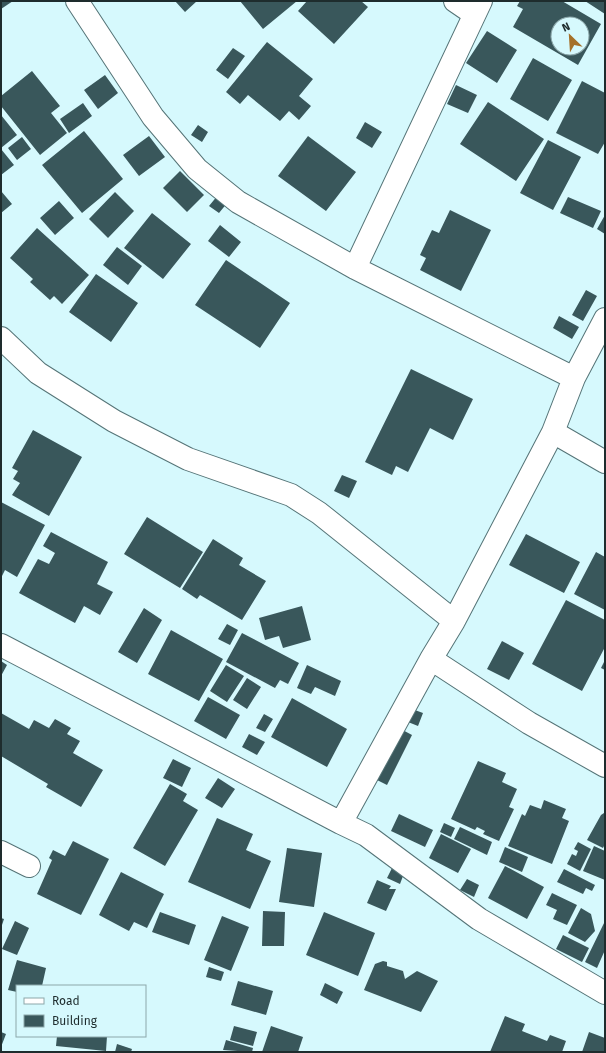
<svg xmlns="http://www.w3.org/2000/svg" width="606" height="1053" font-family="'Fira Sans',sans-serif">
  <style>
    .building { fill: #39575b; fill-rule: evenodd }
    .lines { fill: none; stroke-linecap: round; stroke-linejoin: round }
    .minor-casing { stroke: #557477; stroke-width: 24 }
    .minor { stroke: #fff; stroke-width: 22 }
  </style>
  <rect width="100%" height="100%" fill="#d6f9fd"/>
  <path class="building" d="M1 1H13L1 9Z
    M175 1H197L185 12Z
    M240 1H297L263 29Z
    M307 1H361L368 7 334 44 298 11Z
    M520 1H562L601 24 578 65 513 27 523 9 517 6ZM558 24H582V48H558Z
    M585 1H605V14Z
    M487 31 517 50 497 83 466 63Z
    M267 42 313 79 299 96 311 106 299 120 289 111 280 121 248 95 240 104 226 92Z
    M233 48 245 56 228 79 216 70Z
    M533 58 572 80 548 121 510 99Z
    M32 71 60 106 51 113 67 133 40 155 1 106V96Z
    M105 75 118 93 98 109 84 90Z
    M582 81 605 93V142L598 154 556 133Z
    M456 85 477 95 468 113 447 104Z
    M488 102 544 139 516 181 460 144Z
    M83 103 92 116 69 133 60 119Z
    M1 115 17 135 1 148Z
    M365 122 382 132 372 148 356 138Z
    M198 125 208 132 202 142 191 135Z
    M84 131 123 179 82 213 42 165Z
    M149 136 165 157 139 176 123 155Z
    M308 136 356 172 326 211 278 176Z
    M22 137 31 149 17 160 8 148Z
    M548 140 581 157 553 210 520 193Z
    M1 149 14 165 1 175Z
    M180 171 204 195 187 212 163 188Z
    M1 191 12 204 1 213Z
    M115 192 134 211 108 238 89 219Z
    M218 195 228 202 219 213 209 206Z
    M568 197 601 211 593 228 560 213Z
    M59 201 74 218 55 235 40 218Z
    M450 210 491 230 461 291 420 270 426 258 420 255 432 230 439 233Z
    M152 213 191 244 163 279 124 248Z
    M605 215V234L597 229Z
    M220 225 241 242 229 257 208 241Z
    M37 228 89 275 62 304 54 296 50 300 30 282 33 279 10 258Z
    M117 247 142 266 128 285 103 265Z
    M226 260 290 303 260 348 195 305Z
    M96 274 138 303 111 342 69 312Z
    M586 290 597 296 583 321 572 315Z
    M559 316 579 327 572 339 553 328Z
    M411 369 473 399 453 440 430 428 408 472 396 466 392 475 365 462Z
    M33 430 82 457 49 516 12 495 20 483 13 479 18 471 12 468Z
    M342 475 357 481 349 498 334 491Z
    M1 502 45 525 17 577 5 570 1 578Z
    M147 517 203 552 180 588 124 554Z
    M51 532 108 562 97 584 113 592 100 615 84 606 75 623 19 593 38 559 49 564 55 553 43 546Z
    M526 534 580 562 564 593 509 565Z
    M213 539 243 558 239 565 266 581 242 620 200 595 197 599 182 589Z
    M596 552 605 557V610L574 594Z
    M566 600 605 620V647L582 691 532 664Z
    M302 606 311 640 283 648 279 636 265 640 259 618Z
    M144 608 162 620 137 663 118 652Z
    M227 624 238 630 230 645 218 639Z
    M171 630 223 659 199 701 148 674Z
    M242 633 299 663 288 684 280 680 275 688 226 662Z
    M502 641 524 653 509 680 487 669Z
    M605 660V670L601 668Z
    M1 661 7 665 1 676Z
    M226 665 244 676 227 702 210 691Z
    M307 665 341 681 335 696 315 687 311 694 297 688Z
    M247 678 261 687 247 709 233 700Z
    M208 697 240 715 226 739 194 721Z
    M292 698 347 729 327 767 271 737Z
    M412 709 423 713 418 726 408 722Z
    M1 713 29 729 34 720 49 728 55 719 71 728 67 734 80 741 73 753 103 770 81 807 46 787 48 784 1 756Z
    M264 714 273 719 265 732 256 728Z
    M397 727 412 735 387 785 371 777Z
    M249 734 265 742 257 755 242 747Z
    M173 759 191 768 182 787 163 778Z
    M478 761 506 773 502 782 517 789 509 807 514 809 499 841 483 834 485 831 477 827 475 830 451 819Z
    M218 778 235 789 222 808 205 798Z
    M170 784 187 794 183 801 198 810 165 866 133 848Z
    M544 800 566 809 562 818 569 821 552 864 508 846 522 814 525 816 530 805 541 809Z
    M604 813 605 844 603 848 587 840 601 815Z
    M399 814 433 830 425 847 391 831Z
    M217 818 253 834 246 850 271 861 250 909 188 882Z
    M444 823 455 828 451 837 440 832Z
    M460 827 492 842 487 855 454 839Z
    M441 834 471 849 458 873 429 858Z
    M73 841 109 859 81 915 37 894 52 860 49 858 53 850 65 856Z
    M578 842 591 849 580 871 567 864 572 854 576 856 578 851 574 849Z
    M594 846 605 851V880L583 871Z
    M505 847 528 857 522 872 499 862Z
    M287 848 322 853 314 907 279 902Z
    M393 866 403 876 400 884 387 878Z
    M505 866 544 887 527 919 488 898Z
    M564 869 595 885 592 891 586 888 583 894 557 882Z
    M121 872 164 894 147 928 134 922 129 931 99 915Z
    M467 879 479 885 474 897 460 890Z
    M377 880 391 886 389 889H396L386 911 367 903Z
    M552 893 577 905 567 925 553 919 557 910 546 905Z
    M581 908 591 914 595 931 585 942 568 933Z
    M263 911 285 912 284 946H262Z
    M160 912 196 925 189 945 152 932Z
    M324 912 375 933 358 976 306 955Z
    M222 916 249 927 231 971 204 960Z
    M1 918 4 919 1 928Z
    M15 921 29 928 17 955 2 949Z
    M605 921V950L597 968 585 962Z
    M563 935 589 948 582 962 556 949Z
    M17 960 46 968 42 986H17V992L8 990Z
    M383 961 387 962V966L403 971 405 979 417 971 438 981 421 1012 364 990 375 964Z
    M209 967 224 972 221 981 206 977Z
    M238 981 273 991 266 1015 231 1005Z
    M325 983 343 992 337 1004 320 995Z
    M505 1016 525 1024 522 1031 547 1041 550 1035 566 1041 562 1052H490Z
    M234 1026 257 1032 253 1046 230 1040Z
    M271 1026 303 1037 298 1052H262Z
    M1 1032 6 1034 1 1047Z
    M589 1032 605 1038V1052H582Z
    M57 1036H107L106 1051 56 1046Z
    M226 1040 253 1048 252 1052 223 1050Z
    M117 1044 132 1049 131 1052H115Z"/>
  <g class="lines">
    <defs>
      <path id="minor" d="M77 1 153 117 197 169 238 202 355 268 574 378
        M455 1 474 14
        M355 268 481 1
        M1 338 38 373 114 421 188 459 291 495 319 513 454 621
        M553 432 605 462
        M1 645 341 823 366 835 479 919 605 993
        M431 659 529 723 605 766
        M341 823 431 659 454 621 553 432 574 378 605 319
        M1 852 29 866"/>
    </defs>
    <use href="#minor" class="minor-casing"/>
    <use href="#minor" class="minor"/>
  </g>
  <rect width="606" height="1053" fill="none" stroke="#1e2c2d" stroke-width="4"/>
  <rect x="16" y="985" width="130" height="52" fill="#d6f9fd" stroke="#8ca7aa"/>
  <rect x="24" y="998" width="20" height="6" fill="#ffffff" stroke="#8ca7aa"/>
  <text x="52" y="1005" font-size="12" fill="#1e2c2d">Road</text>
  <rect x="24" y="1015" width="20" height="12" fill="#39575b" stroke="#8ca7aa"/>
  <text x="52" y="1025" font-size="12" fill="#1e2c2d">Building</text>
  <g transform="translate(570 36) rotate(335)"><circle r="19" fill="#d6f9fd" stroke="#8ca7aa"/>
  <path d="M0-3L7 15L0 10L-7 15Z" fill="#a57029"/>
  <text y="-6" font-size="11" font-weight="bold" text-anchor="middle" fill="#1e2c2d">N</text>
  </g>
</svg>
